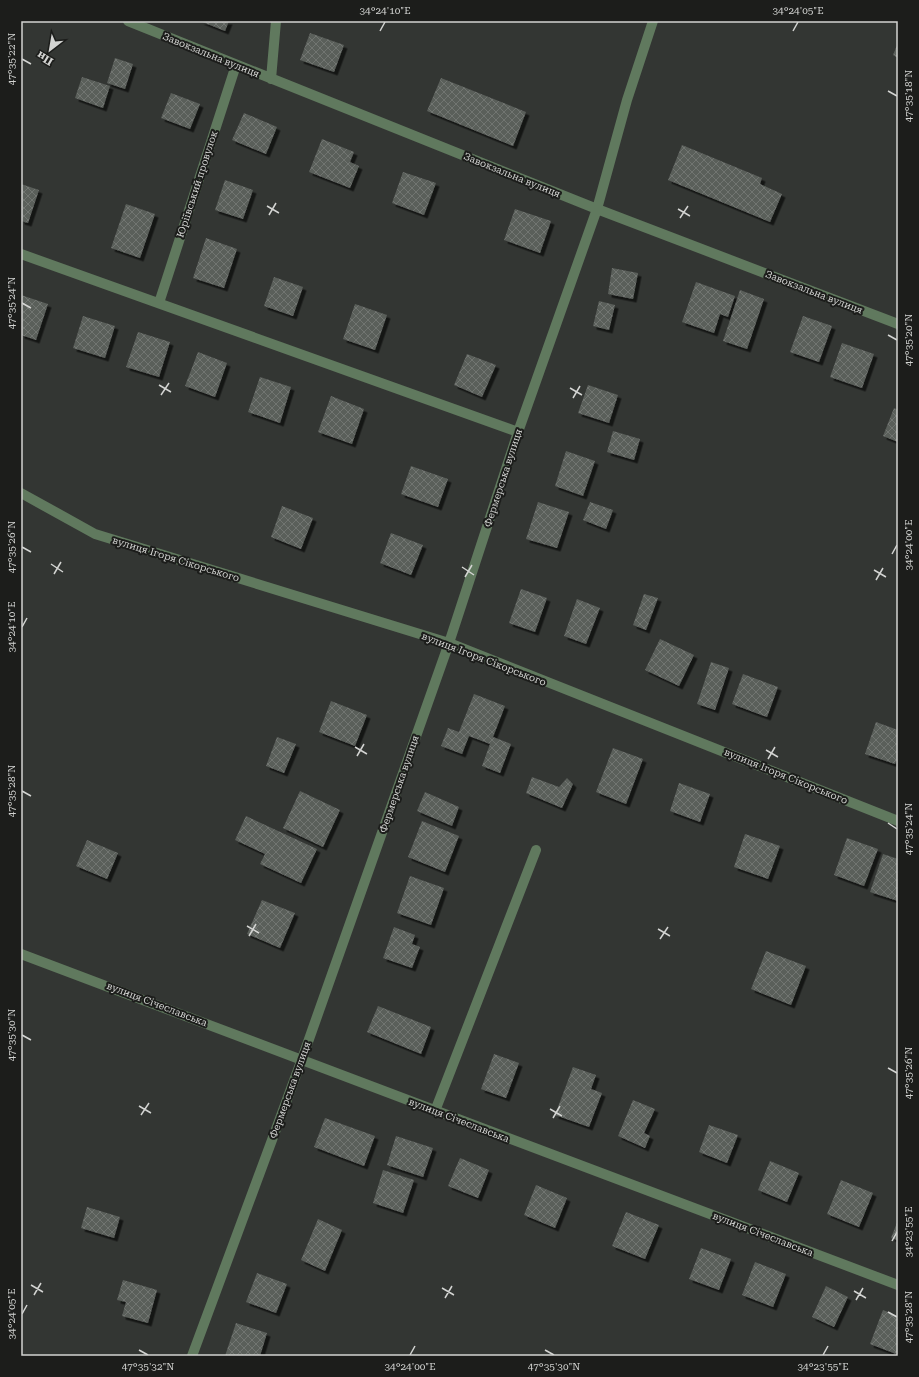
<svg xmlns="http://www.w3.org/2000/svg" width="919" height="1377" font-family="'Roboto Serif',serif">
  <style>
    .building { fill: url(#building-cross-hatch); filter: url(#shadow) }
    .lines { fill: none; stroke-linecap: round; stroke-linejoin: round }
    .minor { stroke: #60795e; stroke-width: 10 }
    .ticks { fill: none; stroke: #d3d4d2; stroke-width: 1.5 }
    .labels { text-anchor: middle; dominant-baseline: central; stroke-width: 4; stroke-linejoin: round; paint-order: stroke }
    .street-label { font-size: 10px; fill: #d3d4d2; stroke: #1c1d1b }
    .neatline { fill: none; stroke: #d3d4d2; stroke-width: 1.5 }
    .ticks-label { font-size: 10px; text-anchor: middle; fill: #d3d4d2 }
  </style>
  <defs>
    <pattern id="building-cross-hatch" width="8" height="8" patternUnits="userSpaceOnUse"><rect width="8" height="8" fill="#5a5e5a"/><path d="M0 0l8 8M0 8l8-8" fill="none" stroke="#717471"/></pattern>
    <filter id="shadow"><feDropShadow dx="3.5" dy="3.5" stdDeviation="0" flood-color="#0009"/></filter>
  </defs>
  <rect width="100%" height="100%" fill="#333633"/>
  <path class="building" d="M200 21H229L225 31Z
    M310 33 344 45 334 72 300 60Z
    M898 43V58L893 55Z
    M115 58 133 64 125 89 107 83Z
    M82 77 110 86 103 108 75 98Z
    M441 78 526 112 513 146 427 111Z
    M171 93 200 104 190 129 161 118Z
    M244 113 277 127 266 154 232 140Z
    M322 139 354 152 350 162 359 166 350 188 309 172Z
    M682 145 762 178 760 184 782 194 770 222 668 180Z
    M403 172 436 183 424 215 392 203Z
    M225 180 253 190 243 219 215 210Z
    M21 184 39 190 28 223 21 221Z
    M126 204 155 214 140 258 111 248Z
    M515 209 551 221 540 253 504 240Z
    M206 238 237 249 224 288 193 278Z
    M612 268 638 273 633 299 608 294Z
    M274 277 303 287 293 316 264 306Z
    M696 282 735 296 728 317 720 314 714 333 682 322Z
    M740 290 764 299 747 349 723 341Z
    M21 295 48 304 36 340 21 335Z
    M599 301 615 305 609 330 593 326Z
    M355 304 387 315 375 350 343 339Z
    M83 316 115 326 105 358 73 348Z
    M803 316 832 326 819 362 790 352Z
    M138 332 170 342 159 377 126 367Z
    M842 343 874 354 862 388 830 377Z
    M198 352 227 363 215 397 185 386Z
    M467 354 496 365 482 397 454 385Z
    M260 377 291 387 280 423 248 412Z
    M588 385 618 395 609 423 578 413Z
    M331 396 364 409 352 444 318 432Z
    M894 408 898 410V442L883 436Z
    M613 431 640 439 634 460 607 452Z
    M566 451 595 461 583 496 555 486Z
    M411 466 448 479 438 507 401 494Z
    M538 502 569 512 557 548 526 539Z
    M590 502 613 510 606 529 583 520Z
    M282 506 313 518 301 549 271 537Z
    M391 533 423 545 411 575 380 563Z
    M521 589 547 598 535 632 509 623Z
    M644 594 658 598 646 630 633 625Z
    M577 599 600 608 586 644 564 636Z
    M660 639 694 655 679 686 645 670Z
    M711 662 729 668 715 710 697 704Z
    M743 674 778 687 767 717 732 704Z
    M474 694 505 706 493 737 511 744 500 773 482 766 490 744 469 736 462 754 441 746 448 728 459 732Z
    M331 701 367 715 355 746 319 732Z
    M876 722 898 730V756L895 764 865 754Z
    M277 737 296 744 284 773 266 766Z
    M613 748 643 759 626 804 596 792Z
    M532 777 559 787 567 778 573 784 562 808 526 793Z
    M679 783 710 794 700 822 670 811Z
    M300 791 340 810 323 847 283 828Z
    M425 792 459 807 452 826 417 811Z
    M246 816 317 849 301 883 260 864 265 854 235 840Z
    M422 821 459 836 445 872 408 857Z
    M745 834 780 846 768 879 734 867Z
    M847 838 878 849 864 886 834 875Z
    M87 840 118 853 107 879 76 866Z
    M883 854 898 859V901L870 892Z
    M410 876 444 888 431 925 397 913Z
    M262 900 295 913 280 948 247 934Z
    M394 927 415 935 412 944 420 947 412 968 383 958Z
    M766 951 806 966 791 1005 751 989Z
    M378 1006 431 1027 421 1054 367 1032Z
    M494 1054 519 1063 506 1098 481 1089Z
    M573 1067 596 1075 591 1089 602 1093 589 1127 555 1115Z
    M633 1100 655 1109 644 1133 650 1136 645 1148 618 1136Z
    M325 1118 375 1136 364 1166 314 1147Z
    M709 1125 738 1135 727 1163 699 1152Z
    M396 1136 433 1148 423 1177 387 1165Z
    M460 1158 489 1170 478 1198 448 1186Z
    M770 1161 799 1173 787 1202 758 1190Z
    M383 1170 414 1180 403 1213 373 1203Z
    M841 1180 873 1193 859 1227 827 1214Z
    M536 1185 567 1198 555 1228 524 1215Z
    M87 1207 120 1217 114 1238 81 1228Z
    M626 1212 659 1225 645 1259 612 1246Z
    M318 1219 342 1230 325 1271 301 1260Z
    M898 1220V1240L891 1238Z
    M701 1248 731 1259 719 1290 689 1279Z
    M755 1262 786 1274 773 1307 742 1295Z
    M257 1273 287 1284 276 1313 246 1302Z
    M123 1280 157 1290 148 1323 122 1316 126 1302 117 1300Z
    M826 1286 848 1297 834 1327 812 1317Z
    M883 1310 898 1316V1349L896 1354 870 1344Z
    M236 1323 267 1333 260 1356H225Z"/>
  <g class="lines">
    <path class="minor" d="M128 21 597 209 898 324
      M271 79 276 21
      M21 254 518 432
      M159 303 236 65
      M21 493 95 534 449 643 898 821
      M21 954 898 1285
      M435 1111 536 850
      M192 1356 302 1059 449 643 518 432 597 209 627 100 653 21"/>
  </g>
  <path class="ticks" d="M380 31 385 22M793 31 798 22M22 59 31 64M888 91 897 96M267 206 279 213M678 209 690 216M269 215 276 203M680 218 688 206M22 303 31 308M888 335 897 340M159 385 171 392M570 388 582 395M161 395 169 383M573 398 580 386M22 547 31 552M892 554 897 545M51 564 63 572M462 567 474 575M874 570 886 577M54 574 61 562M465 577 472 565M876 580 883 568M22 627 27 618M355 747 367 754M766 750 778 757M357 756 364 744M768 759 775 747M22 791 31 796M888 823 897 829M247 926 259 933M658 929 670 936M249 936 256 924M660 939 668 927M22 1035 31 1040M888 1068 897 1073M139 1106 151 1113M550 1109 562 1116M141 1115 149 1103M553 1118 560 1106M892 1241 897 1232M31 1285 43 1292M442 1288 454 1295M854 1291 866 1298M34 1295 41 1283M445 1298 452 1286M856 1300 863 1288M888 1312 897 1317M22 1314 27 1305M139 1350 148 1355M545 1350 554 1355M410 1355 415 1346M823 1355 828 1346"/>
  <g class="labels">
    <g class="street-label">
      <text transform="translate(211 55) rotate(22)">Завокзальна вулиця</text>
      <text transform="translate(512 175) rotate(22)">Завокзальна вулиця</text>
      <text transform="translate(197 184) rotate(-72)">Юріївський провулок</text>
      <text transform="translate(814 292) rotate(21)">Завокзальна вулиця</text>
      <text transform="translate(503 478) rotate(-72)">Фермерська вулиця</text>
      <text transform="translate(176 559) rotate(17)">вулиця Ігоря Сікорського</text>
      <text transform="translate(484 659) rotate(21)">вулиця Ігоря Сікорського</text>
      <text transform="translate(786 776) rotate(22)">вулиця Ігоря Сікорського</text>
      <text transform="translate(399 784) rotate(-71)">Фермерська вулиця</text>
      <text transform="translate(157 1004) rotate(21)">вулиця Січеславська</text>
      <text transform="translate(290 1090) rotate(-70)">Фермерська вулиця</text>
      <text transform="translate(459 1120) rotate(21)">вулиця Січеславська</text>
      <text transform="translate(763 1234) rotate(21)">вулиця Січеславська</text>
    </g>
  </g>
  <rect width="919" height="1377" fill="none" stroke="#1c1d1b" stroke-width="44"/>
  <g transform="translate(50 50) rotate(211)" stroke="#1c1d1b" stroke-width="3" paint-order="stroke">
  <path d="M0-3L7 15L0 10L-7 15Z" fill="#d3d4d2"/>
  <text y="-6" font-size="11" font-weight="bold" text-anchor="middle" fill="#d3d4d2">Пн</text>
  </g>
  <rect x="22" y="22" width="875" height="1333" class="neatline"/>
  <g class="ticks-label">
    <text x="385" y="14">34°24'10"E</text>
    <text x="798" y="14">34°24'05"E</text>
    <text transform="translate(11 59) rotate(-90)" y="4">47°35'22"N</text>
    <text transform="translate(908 96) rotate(-90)" y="4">47°35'18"N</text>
    <text transform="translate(11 303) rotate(-90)" y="4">47°35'24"N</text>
    <text transform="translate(908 340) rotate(-90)" y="4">47°35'20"N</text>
    <text transform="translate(908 545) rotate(-90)" y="4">34°24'00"E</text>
    <text transform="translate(11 547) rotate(-90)" y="4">47°35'26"N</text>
    <text transform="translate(11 627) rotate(-90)" y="4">34°24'10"E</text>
    <text transform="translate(11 791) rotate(-90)" y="4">47°35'28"N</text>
    <text transform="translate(908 829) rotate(-90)" y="4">47°35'24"N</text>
    <text transform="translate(11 1035) rotate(-90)" y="4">47°35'30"N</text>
    <text transform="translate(908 1073) rotate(-90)" y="4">47°35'26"N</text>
    <text transform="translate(908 1232) rotate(-90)" y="4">34°23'55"E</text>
    <text transform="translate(11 1314) rotate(-90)" y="4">34°24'05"E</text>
    <text transform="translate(908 1317) rotate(-90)" y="4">47°35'28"N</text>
    <text x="148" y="1370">47°35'32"N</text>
    <text x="410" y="1370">34°24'00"E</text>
    <text x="554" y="1370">47°35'30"N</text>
    <text x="823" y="1370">34°23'55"E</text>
  </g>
</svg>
